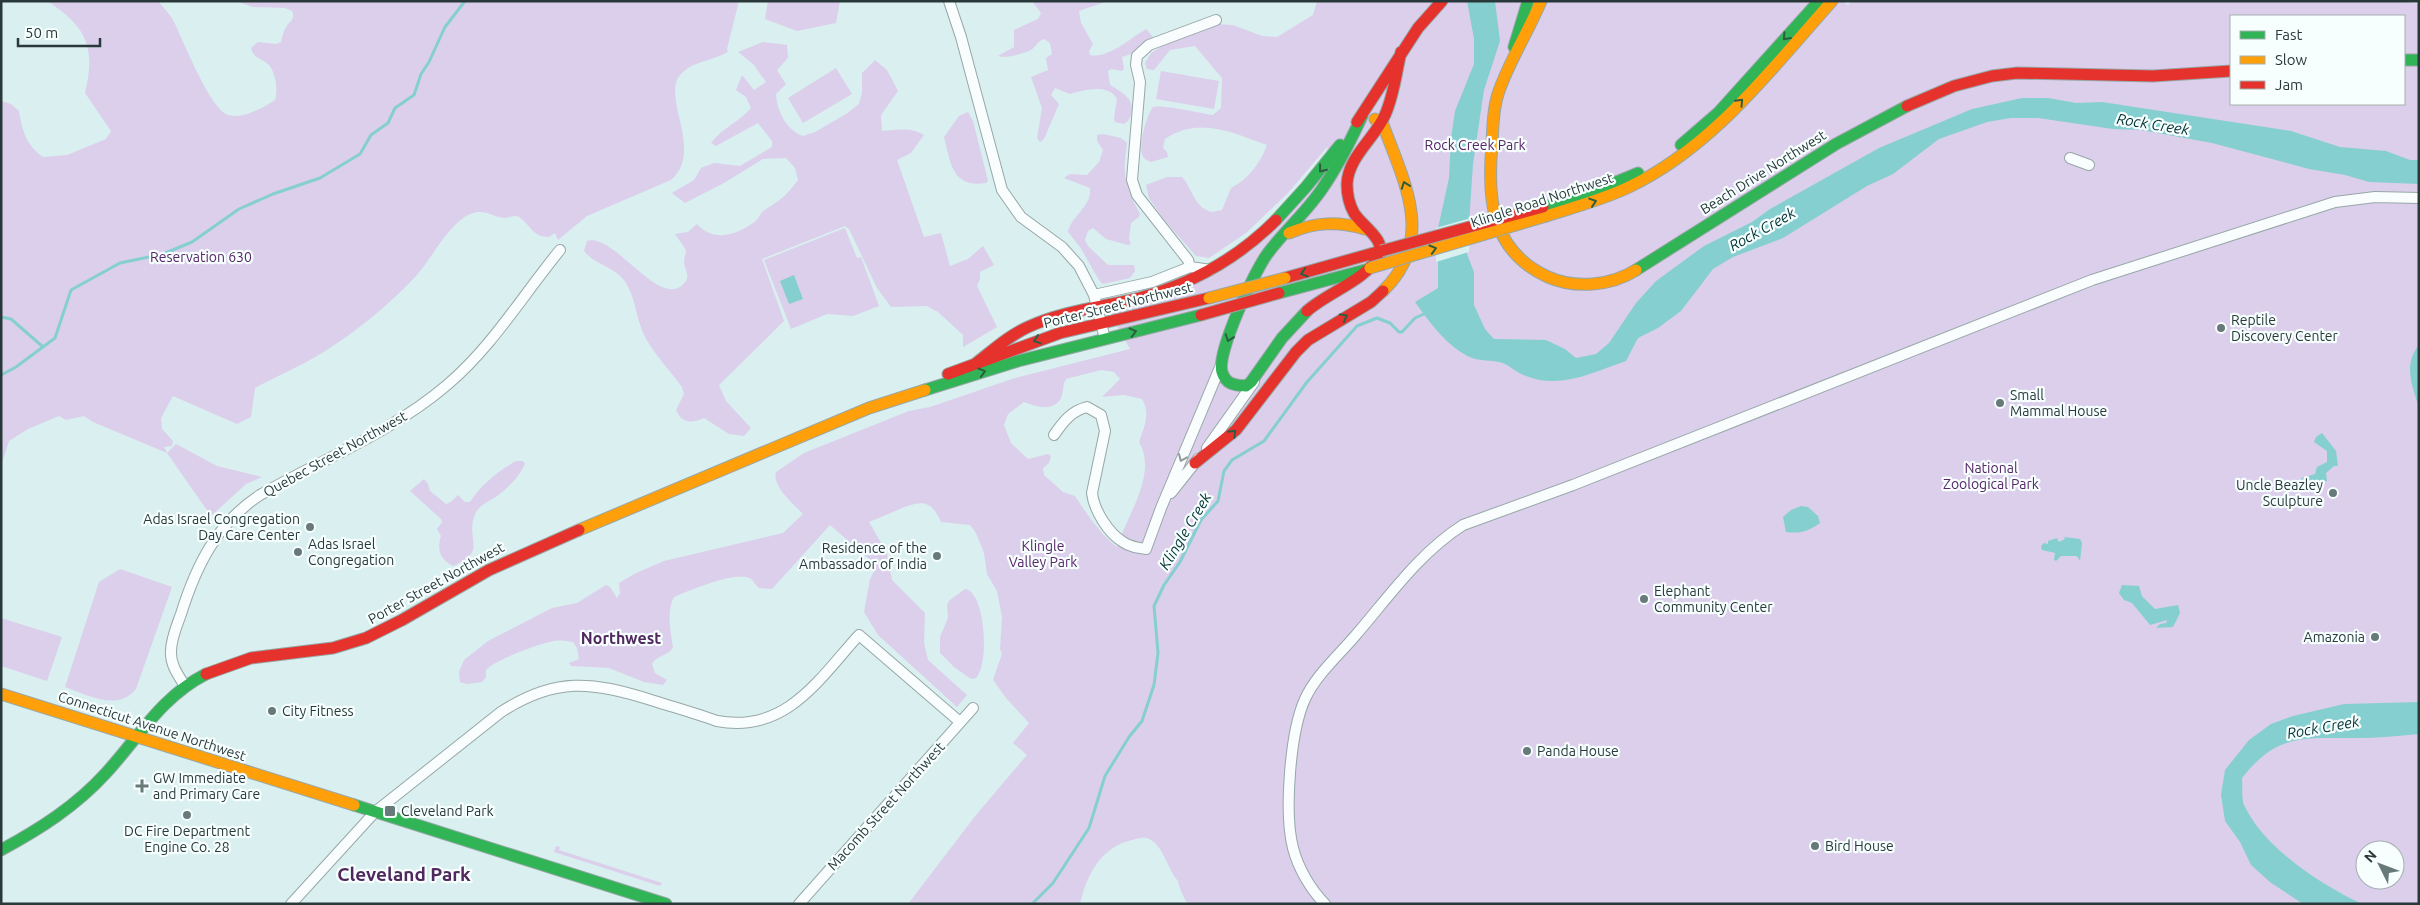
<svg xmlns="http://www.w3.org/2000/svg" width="2420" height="905" font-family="Ubuntu,sans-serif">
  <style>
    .green { fill: #dbcfec; fill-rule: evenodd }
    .water { fill: #86cfd0 }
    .pier { fill: #daefef }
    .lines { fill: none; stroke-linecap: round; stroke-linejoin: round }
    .stream { stroke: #86cfd0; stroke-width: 3 }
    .street-casing { stroke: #97a7a7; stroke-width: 12 }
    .fast-casing { stroke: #97a7a7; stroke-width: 13 }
    .slow-casing { stroke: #97a7a7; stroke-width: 13 }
    .jam-casing { stroke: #97a7a7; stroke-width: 13 }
    .street { stroke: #f9fdfd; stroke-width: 10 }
    .fast { stroke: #30b455; stroke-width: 11 }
    .slow { stroke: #ff9f0a; stroke-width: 11 }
    .jam { stroke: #e5322d; stroke-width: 11 }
    .slow-bridge-casing { stroke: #97a7a7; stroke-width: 13; stroke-linecap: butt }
    .jam-bridge-casing { stroke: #97a7a7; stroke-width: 13; stroke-linecap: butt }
    .slow-bridge { stroke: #ff9f0a; stroke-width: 11 }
    .jam-bridge { stroke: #e5322d; stroke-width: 11 }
    .oneway { stroke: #2b5e41 }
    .oneway2 { stroke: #919b9b }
    .poi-dot { fill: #677979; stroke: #f7fefe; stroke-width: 2 }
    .labels { text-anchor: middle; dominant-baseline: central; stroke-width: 4.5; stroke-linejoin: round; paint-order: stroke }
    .park-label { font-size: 14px; fill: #572567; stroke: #f7fefe }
    .street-label { font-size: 14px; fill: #293939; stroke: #f7fefe }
    .poi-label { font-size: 14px; fill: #293939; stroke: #f7fefe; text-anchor: start }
    .water-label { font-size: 15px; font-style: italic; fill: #013233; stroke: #f7fefe }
    .quarter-label { font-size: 16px; font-weight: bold; fill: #50285e; stroke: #f7fefe }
    .district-label { font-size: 19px; font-weight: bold; fill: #50285e; stroke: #f7fefe }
  </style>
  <rect width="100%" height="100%" fill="#daefef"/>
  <path class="green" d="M47 1H158C163 7 169 13 173 20 183 39 209 108 228 115 242 120 264 107 275 100 278 90 276 72 268 64 261 58 253 58 251 48L258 42 276 44 281 42C282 38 283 33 285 29 289 21 296 20 292 11L285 8 253 7 236 1H739L727 49 728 52C714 60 695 61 683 72 657 94 706 149 671 180L587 216 558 240 555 233 549 237C532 237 531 225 519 217 514 214 509 218 504 218 495 217 487 211 478 212 453 214 432 259 416 276 389 305 356 332 322 353 301 366 277 376 255 388L251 417 237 424 173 396 161 418 162 429 173 441 172 446 164 447 167 453 176 444 217 466 262 477 246 484 211 516 167 453 93 422 84 416 66 420 59 416 28 429 9 441 1 466V101L11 104 19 111C22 130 26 145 43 157L67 155 106 139 111 131 85 93C96 47 87 27 47 1Z
    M768 1H840L836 23 797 31 765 19Z
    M1032 1H1108L1079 11 1081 23 1093 44 1089 51 1090 55C1108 59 1131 38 1146 29L1153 37 1134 53 1122 57 1124 69 1122 71 1111 69 1108 71 1110 85C1125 94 1139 102 1128 121L1124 124 1115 122 1114 118 1117 99C1109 83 1083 90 1070 94L1055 88 1051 95 1059 104 1044 139 1040 142 1037 138 1042 108 1031 77 1048 70 1046 58 1052 54 1050 43 1044 39C1037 41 1036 47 1031 50 1024 53 1006 59 998 56L1014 47V30L1038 19 1041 13Z
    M1317 1H1842L1848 5 1851 1H2398L2419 4V904H1188C1184 899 1179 887 1178 881 1168 870 1164 848 1151 840 1145 836 1139 838 1132 840 1101 847 1087 874 1080 904H908L976 815 1027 755 1013 743 1029 723 1006 698 993 680 1002 654 1000 649 1002 617 997 591 987 574 984 553 976 533 970 525 941 522C930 496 917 502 895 511 887 515 878 518 869 522L887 553 892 580 925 613 924 643 928 660 967 695 957 707 878 635 864 612 870 579 876 568 875 564 830 525 772 589 759 588C755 585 754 581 751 579 739 569 688 591 674 597 666 611 671 633 673 648 667 656 657 655 652 664L655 673 667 680 663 685 644 682 609 668 571 666 569 663 579 659 577 648 573 642C566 641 560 640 553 641 539 644 494 660 486 670V677L482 682 467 684 460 682 459 672 464 660 488 641 552 608 577 603 606 585 610 587 617 598 620 593 619 583 636 573 664 561 783 533 803 514C794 504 772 487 776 472L804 453 909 411 930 407 1015 378 1130 349 1110 313 1188 289 1319 180 1328 146 1288 193 1246 233 1209 258 1196 256 1164 220 1149 198 1146 185 1167 177H1182C1193 189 1194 208 1212 212L1222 210 1231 188C1248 179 1260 164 1267 145 1232 133 1200 116 1165 139L1163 148 1167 152 1168 157 1151 162C1149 161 1146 160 1144 158 1136 151 1147 114 1153 107 1162 104 1200 113 1213 115L1221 108 1222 78 1195 46 1170 50 1154 70 1147 69 1145 63 1151 53 1164 45 1216 24 1233 25 1262 36 1277 37 1308 18 1313 15ZM2231 16H2404V104H2231ZM1101 370 1114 372 1120 379 1102 397 1124 395 1142 399C1151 413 1144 428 1139 442 1158 474 1127 515 1117 547 1100 534 1087 514 1075 496L1063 492 1044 475 1043 468 1049 463 1051 456 1048 454 1028 459 1011 443 1004 425 1008 414 1024 402C1035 406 1053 413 1061 398 1064 392 1062 385 1066 379ZM2365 850H2395V880H2365Z
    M763 42 787 45 788 58 777 70 786 84 776 94C777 111 786 130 803 136L815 132 846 114 859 104 862 93V73L875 60 887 70 898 91 881 115 882 131C897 130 910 127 924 135L911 153 897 160 924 237 941 233 950 266 968 259 983 246 994 265 980 272V279L977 286 997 327 963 347V335L938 312 927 306 891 307 877 288 849 229 845 226 762 259 784 321 719 385 726 401 751 428 744 436 729 434 704 418C692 423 682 424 676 410L684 394 682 387C670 370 649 349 642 330 636 315 635 298 626 283 616 267 595 265 584 251L587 241C615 232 662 315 686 281 690 275 684 268 684 262 684 258 686 254 686 250L675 234 688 232 697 224C713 242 735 236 753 223 759 220 760 212 766 209 782 199 786 196 798 180L795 168 786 158 763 159 724 183 685 203 672 193 694 180 701 168 714 163 740 166 772 147V141L758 123 716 146 711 143C721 129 739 122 751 108L746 97 736 90 742 75 754 90 766 82 753 64 738 52Z
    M836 68 852 94 803 123 788 98Z
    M1161 71 1219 81 1214 109 1156 99Z
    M968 112 973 121 988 181 986 183C952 188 951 164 944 137L959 116Z
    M1103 134 1121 138 1127 143C1122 176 1125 184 1140 214L1139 217 1131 223 1129 239 1131 244 1128 245 1106 239 1093 228 1088 231 1085 240 1088 246 1108 265H1134L1135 271 1130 278 1103 284 1099 280 1080 247 1068 232C1071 216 1092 207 1090 188L1064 178 1070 174 1087 175 1099 162 1103 150 1097 141V135Z
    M845 228 857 258 861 257 879 306 853 316 827 314 791 329 764 260Z
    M516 461H523L525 464C519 477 509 487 497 496 490 501 481 504 476 512 463 540 490 550 453 566 439 559 437 549 441 536L437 529 442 522 441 519 410 491 424 479 428 484 430 491 446 504 451 502 458 495 465 502H470C481 485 498 471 516 461Z
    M120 569 172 587 136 689C117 712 88 695 65 687L99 582Z
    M965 589C985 591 990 663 976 678L971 679 954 667 940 653V637L948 618 947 604 950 600Z
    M1 618 62 637 47 681 1 666Z
    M556 846 560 847 559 850 662 883 660 886 554 852Z"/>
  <path class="water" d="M1467 1H1495L1500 41 1484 90 1473 164 1467 254 1474 272V305L1485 329 1494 339 1546 340 1565 349 1576 358 1596 354 1609 343 1636 303 1656 281 1704 246 1752 222 1770 209 1879 148 1972 109 2022 98H2048L2076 103 2102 102 2291 131 2340 147 2386 151 2410 160H2419V184L2369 182 2345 175 2309 169 2212 143 2141 130 2113 129 2038 118H2011L1987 122 1939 139 1893 174 1867 186 1783 238 1733 257 1713 269 1681 311 1658 328 1638 338 1626 361C1593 372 1561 390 1526 376 1516 373 1509 364 1499 362 1491 360 1480 361 1472 358 1448 348 1430 323 1415 302L1438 288V228L1449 178 1451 138 1455 111 1474 64V39Z
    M794 275 803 299 789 304 780 281Z
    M2419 345V407C2412 386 2403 364 2419 345Z
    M2322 433 2336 451 2338 466H2334L2326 473 2327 481 2307 487 2296 486 2302 478 2315 474 2317 467 2327 462V451L2314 442 2316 437Z
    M1801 506 1808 507 1818 516 1820 523C1809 531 1800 534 1786 532L1783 517 1791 510Z
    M2064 537 2080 539 2082 543 2080 561 2077 556H2061L2056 561 2054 560 2055 553 2042 550 2041 546 2044 543 2048 544V541L2057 538 2059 542 2065 539Z
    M2122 585 2139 586 2142 596 2155 609 2178 605 2180 613 2173 627 2156 628 2160 624 2166 623 2167 620 2150 625 2132 603 2124 600 2119 593Z
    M2419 702V734C2398 736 2377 738 2357 738 2304 739 2278 732 2242 778 2243 787 2241 798 2244 805 2264 848 2321 885 2362 904H2303L2270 882 2251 865 2240 842 2225 821 2221 795 2225 770 2249 740 2271 724 2293 716 2344 704Z"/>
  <path class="pier" d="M1471 218 1469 252 1436 262V228Z"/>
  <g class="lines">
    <path class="stream" d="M1 317 11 319 42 346
      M1 375 16 367 55 338 71 290 120 263 163 254 192 242 239 209 273 194 320 178 360 154 371 135 388 123 395 108 414 95 421 74 429 62 445 27 465 1
      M1032 904 1053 883 1089 828 1105 776 1129 737 1142 721 1154 685 1158 653 1154 606 1164 585 1180 562 1201 520 1218 501 1224 471 1232 460 1264 441 1307 382 1357 326 1377 318 1390 323 1399 332H1402L1415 318 1426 313"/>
    <defs>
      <path id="street" d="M949 1 961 37 1002 190 1021 217 1062 247 1079 266 1094 295 1105 339
        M2070 158 2089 165
        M1190 267 1188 260 1137 195 1132 180 1140 82 1136 65 1137 56 1149 45 1216 20
        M1094 295 1152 282 1190 267 1211 270
        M1054 435C1063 422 1071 411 1087 407L1101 415 1105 431 1092 493C1094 510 1108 533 1123 542 1130 547 1138 548 1146 549L1161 508 1221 365
        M1207 448 1254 382
        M1171 493 1198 459
        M185 686C178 675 170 664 171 651 171 639 177 625 181 614 196 566 217 523 260 495 323 459 392 432 447 385 492 347 523 295 560 250
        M291 904 375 812 501 712C555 677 592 681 651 700 673 707 695 713 717 721 786 734 819 679 859 635L960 722
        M799 904 973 708
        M1325 904C1311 890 1298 868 1293 848 1284 813 1290 732 1305 699 1316 675 1338 656 1355 636 1388 598 1419 553 1463 525L1573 485 2092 280 2335 202 2375 197 2419 198"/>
      <path id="fast" d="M1514 47 1528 1
        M2404 60H2419
        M1681 145 1718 113 1819 1
        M1543 207 1592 192 1638 173
        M1276 220 1306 187 1340 145
        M1636 270 1836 144 1907 106
        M1279 293 1365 270
        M1307 311 1282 338 1251 382 1246 386C1235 385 1226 385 1222 372 1216 353 1255 270 1268 253 1285 230 1308 211 1324 186 1339 164 1351 140 1362 116
        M925 390 1018 361 1201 315
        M354 805 666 904
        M1 850C40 829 76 806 106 773 139 737 161 697 206 674"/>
      <path id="slow" d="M1541 1C1528 32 1510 60 1499 91 1493 108 1493 126 1492 144 1487 199 1491 251 1548 277 1575 289 1611 286 1636 270
        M1375 119 1382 122C1403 180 1437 239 1383 291
        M1546 216C1574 207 1602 200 1629 187 1713 147 1771 69 1832 1
        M1289 233C1315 222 1338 221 1365 229
        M579 530 869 408 925 390
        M1 694 354 805"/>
      <path id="jam" d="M1907 106 1954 86 1992 76 2017 73 2153 76 2231 71
        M1357 122 1418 28 1442 1
        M1285 278 1381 251
        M1307 311C1327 293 1366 280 1379 256 1387 240 1361 225 1354 213 1349 204 1347 193 1347 184 1348 157 1375 138 1385 115 1394 95 1396 73 1401 52
        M975 364C992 351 1008 336 1028 327 1063 311 1102 307 1139 298 1192 284 1237 259 1276 220
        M948 374 1060 333 1209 298
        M1195 463 1236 430 1296 352 1308 340 1371 302 1383 291
        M206 674 251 658 333 648 366 638 402 620 489 570 579 530"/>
    </defs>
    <use href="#street" class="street-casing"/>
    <use href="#fast" class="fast-casing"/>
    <use href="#slow" class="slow-casing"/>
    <use href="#jam" class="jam-casing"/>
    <use href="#street" class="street"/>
    <use href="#fast" class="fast"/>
    <use href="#slow" class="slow"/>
    <use href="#jam" class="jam"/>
    <defs>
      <path id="slow-bridge" d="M1370 268 1546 216
        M1209 298 1285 278"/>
      <path id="jam-bridge" d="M1381 251 1543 207
        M1201 315 1279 293"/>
    </defs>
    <use href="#slow-bridge" class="slow-bridge-casing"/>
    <use href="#jam-bridge" class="jam-bridge-casing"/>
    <use href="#slow-bridge" class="slow-bridge"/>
    <use href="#jam-bridge" class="jam-bridge"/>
  </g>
  <defs><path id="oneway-chevron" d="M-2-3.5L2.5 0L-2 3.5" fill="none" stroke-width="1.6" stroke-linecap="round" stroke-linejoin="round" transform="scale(1.25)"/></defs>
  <g class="oneway">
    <use href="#oneway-chevron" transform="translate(1786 37) rotate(132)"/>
    <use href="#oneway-chevron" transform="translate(1740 102) rotate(-47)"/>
    <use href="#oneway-chevron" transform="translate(1322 169) rotate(128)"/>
    <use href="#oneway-chevron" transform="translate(1405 185) rotate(-110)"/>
    <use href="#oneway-chevron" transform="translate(1593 202) rotate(-18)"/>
    <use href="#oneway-chevron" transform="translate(1433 249) rotate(-16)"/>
    <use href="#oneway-chevron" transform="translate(1304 273) rotate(164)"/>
    <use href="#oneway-chevron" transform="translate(1344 317) rotate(-29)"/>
    <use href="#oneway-chevron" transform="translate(1133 332) rotate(-14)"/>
    <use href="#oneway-chevron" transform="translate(1229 338) rotate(109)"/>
    <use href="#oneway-chevron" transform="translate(1037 340) rotate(162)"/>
    <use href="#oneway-chevron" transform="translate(982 372) rotate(-17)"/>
    <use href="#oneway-chevron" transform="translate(1233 433) rotate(-45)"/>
  </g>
  <use class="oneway2" href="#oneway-chevron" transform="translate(1182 458) rotate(113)"/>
  <g class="poi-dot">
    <circle cx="2221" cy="328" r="5"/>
    <circle cx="2000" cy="403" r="5"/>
    <circle cx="2333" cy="493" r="5"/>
    <circle cx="310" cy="527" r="5"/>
    <circle cx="298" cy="552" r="5"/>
    <circle cx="937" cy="556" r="5"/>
    <circle cx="1644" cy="599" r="5"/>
    <circle cx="2375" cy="637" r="5"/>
    <circle cx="272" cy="711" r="5"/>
    <circle cx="1527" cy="751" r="5"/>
    <path d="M139.5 778.5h5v5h5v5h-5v5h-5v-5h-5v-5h5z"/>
    <rect x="384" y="805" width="12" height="12" rx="2.5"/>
    <circle cx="187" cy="815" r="5"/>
    <circle cx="1815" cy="846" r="5"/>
  </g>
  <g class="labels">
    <g class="park-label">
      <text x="1475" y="145">Rock Creek Park</text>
      <text x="201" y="257">Reservation 630</text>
      <text x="1991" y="468">National<tspan x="1991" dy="16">Zoological Park</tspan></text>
      <text x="1043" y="546">Klingle<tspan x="1043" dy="16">Valley Park</tspan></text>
    </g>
    <g class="street-label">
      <text transform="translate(1763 172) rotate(-32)">Beach Drive Northwest</text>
      <text transform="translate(1542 200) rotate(-18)">Klingle Road Northwest</text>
      <text transform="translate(1118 305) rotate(-14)">Porter Street Northwest</text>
      <text transform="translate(335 454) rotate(-29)">Quebec Street Northwest</text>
      <text transform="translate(436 583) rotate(-29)">Porter Street Northwest</text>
      <text transform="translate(152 726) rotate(18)">Connecticut Avenue Northwest</text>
      <text transform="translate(886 806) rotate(-48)">Macomb Street Northwest</text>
    </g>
    <g class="poi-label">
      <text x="2231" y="320">Reptile<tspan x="2231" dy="16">Discovery Center</tspan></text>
      <text x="2010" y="395">Small<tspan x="2010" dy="16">Mammal House</tspan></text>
      <text x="2323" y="485" text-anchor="end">Uncle Beazley<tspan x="2323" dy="16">Sculpture</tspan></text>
      <text x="300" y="519" text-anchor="end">Adas Israel Congregation<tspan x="300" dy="16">Day Care Center</tspan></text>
      <text x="308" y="544">Adas Israel<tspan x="308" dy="16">Congregation</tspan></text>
      <text x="927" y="548" text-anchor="end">Residence of the<tspan x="927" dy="16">Ambassador of India</tspan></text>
      <text x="1654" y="591">Elephant<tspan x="1654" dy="16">Community Center</tspan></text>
      <text x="2365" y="637" text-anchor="end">Amazonia</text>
      <text x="282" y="711">City Fitness</text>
      <text x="1537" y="751">Panda House</text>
      <text x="153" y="778">GW Immediate<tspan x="153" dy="16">and Primary Care</tspan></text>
      <text x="401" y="811">Cleveland Park</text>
      <text x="187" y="831" text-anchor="middle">DC Fire Department<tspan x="187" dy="16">Engine Co. 28</tspan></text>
      <text x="1825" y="846">Bird House</text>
    </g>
    <g class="water-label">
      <text transform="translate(2153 124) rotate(9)">Rock Creek</text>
      <text transform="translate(1762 229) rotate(-29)">Rock Creek</text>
      <text transform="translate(1185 531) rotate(-59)">Klingle Creek</text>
      <text transform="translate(2323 727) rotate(-10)">Rock Creek</text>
    </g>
    <g class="quarter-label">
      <text x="621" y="638">Northwest</text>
    </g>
    <g class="district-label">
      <text x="404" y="874">Cleveland Park</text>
    </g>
  </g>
  <rect width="2420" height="905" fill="none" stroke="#293939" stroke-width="5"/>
  <rect x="2230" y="15" width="175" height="90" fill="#f7fefe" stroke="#a5afaf"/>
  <rect x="2240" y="31" width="25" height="8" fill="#30b455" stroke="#a5afaf"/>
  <text x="2275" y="40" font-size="15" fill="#293939">Fast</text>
  <rect x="2240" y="56" width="25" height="8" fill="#ff9f0a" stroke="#a5afaf"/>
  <text x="2275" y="65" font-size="15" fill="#293939">Slow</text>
  <rect x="2240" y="81" width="25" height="8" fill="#e5322d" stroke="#a5afaf"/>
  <text x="2275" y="90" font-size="15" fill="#293939">Jam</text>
  <g transform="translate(2380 865) rotate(312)"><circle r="24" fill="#f7fefe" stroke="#a5afaf"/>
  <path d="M0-4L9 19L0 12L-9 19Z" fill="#677979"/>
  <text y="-8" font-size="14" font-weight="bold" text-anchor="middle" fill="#293939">N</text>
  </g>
  <path d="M18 38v8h82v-8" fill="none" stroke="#293939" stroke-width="2.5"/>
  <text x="25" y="38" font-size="15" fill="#293939" stroke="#f7fefe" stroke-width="4" paint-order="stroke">50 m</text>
</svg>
